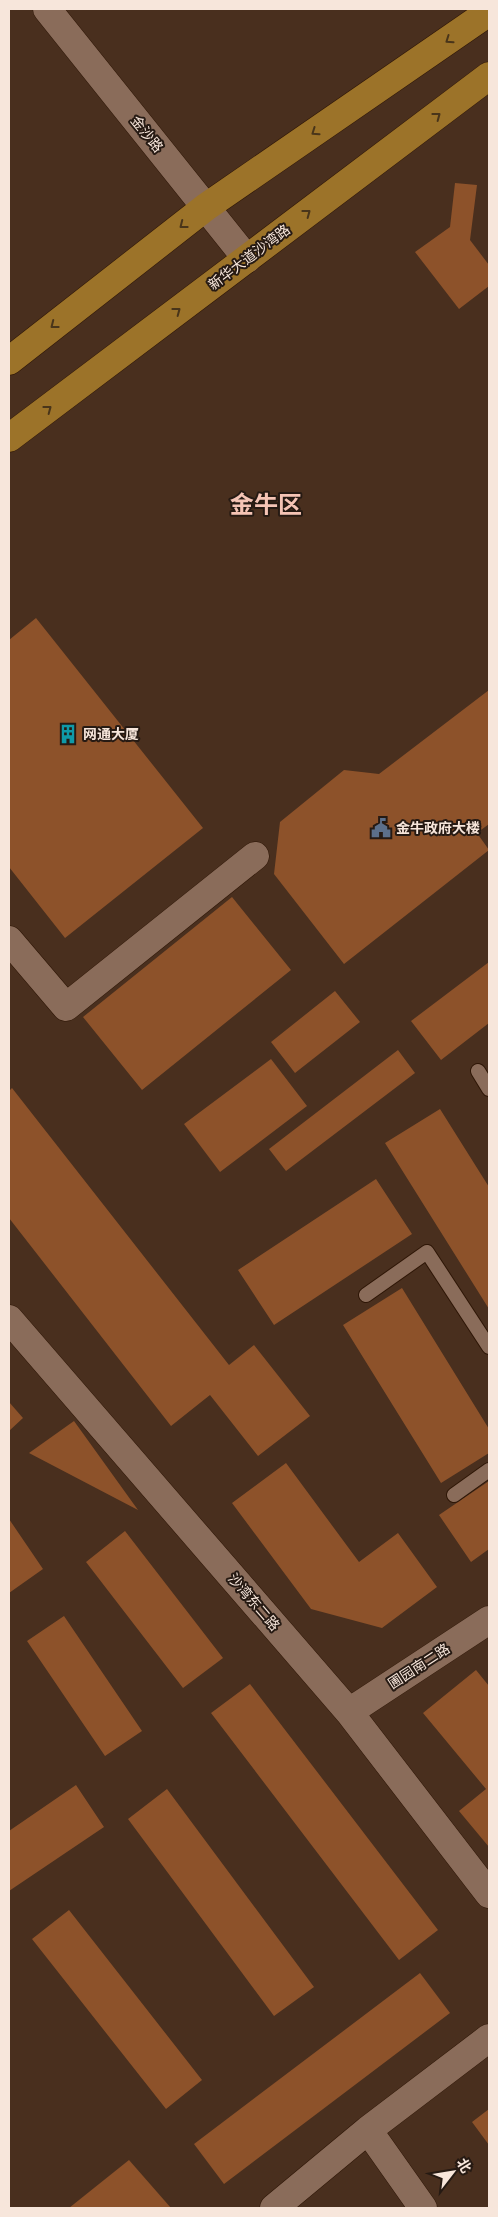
<svg xmlns="http://www.w3.org/2000/svg" width="498" height="2217" font-family="Cabin,'Noto Sans SC',sans-serif">
  <style>
    .building { fill: #8d522a }
    .lines { fill: none; stroke-linecap: round; stroke-linejoin: round }
    .service-casing { stroke: #2e1606; stroke-width: 16 }
    .minor-casing { stroke: #2e1606; stroke-width: 29 }
    .tertiary-casing { stroke: #2e1606; stroke-width: 29 }
    .primary-casing { stroke: #2e1606; stroke-width: 29 }
    .service { stroke: #8a6c5a; stroke-width: 14 }
    .minor { stroke: #8a6c5a; stroke-width: 28 }
    .tertiary { stroke: #8a6c5a; stroke-width: 28 }
    .primary { stroke: #9c7329; stroke-width: 28 }
    .oneway { stroke: #49351a }
    .labels { text-anchor: middle; dominant-baseline: central; stroke-width: 4; stroke-linejoin: round; paint-order: stroke }
    .street-label { font-size: 14px; fill: #f7e6db; stroke: #261a13 }
    .poi-label { font-size: 14px; font-weight: bold; fill: #f7e6db; stroke: #261a13; text-anchor: start }
    .town-label { font-size: 24px; font-weight: bold; fill: #f5c4b5; stroke: #261a13 }
  </style>
  <rect width="100%" height="100%" fill="#492f1e"/>
  <path class="building" d="M455 183 477 185 470 240 489 265V286L459 309 415 252 450 227Z
    M36 618 203 828 65 938 9 867V640Z
    M489 690V824L477 833 489 850 344 964 274 874 280 822 344 770 379 774Z
    M232 897 291 970 142 1090 83 1017Z
    M489 962V1023L441 1060 411 1021Z
    M335 991 360 1022 295 1073 271 1042Z
    M398 1050 415 1073 286 1171 269 1149Z
    M271 1059 307 1106 220 1172 184 1124Z
    M12 1088 229 1365 254 1345 310 1416 258 1456 210 1395 171 1426 9 1218V1091Z
    M440 1109 489 1187V1309L385 1143Z
    M376 1179 412 1234 274 1325 238 1270Z
    M402 1288 489 1429V1453L441 1483 343 1325Z
    M9 1402 23 1418 9 1431Z
    M74 1421 138 1510 29 1453Z
    M286 1463 359 1562 398 1533 437 1587 382 1628 311 1609 232 1503Z
    M489 1481V1549L471 1562 439 1515Z
    M9 1519 43 1569 9 1593Z
    M125 1531 223 1658 183 1688 86 1562Z
    M64 1616 142 1731 105 1756 27 1641Z
    M476 1670 489 1686V1847L459 1811 486 1789 423 1713Z
    M250 1684 438 1930 399 1960 211 1713Z
    M76 1785 104 1827 9 1891V1831Z
    M167 1789 314 1987 274 2016 128 1819Z
    M69 1910 202 2080 166 2109 32 1939Z
    M420 1973 450 2013 224 2184 194 2144Z
    M489 2109V2145L472 2122Z
    M129 2160 171 2208H69Z"/>
  <g class="lines">
    <defs>
      <path id="service" d="M478 1071 489 1089
        M366 1295 427 1252 489 1347
        M454 1495 489 1470"/>
      <path id="minor" d="M9 940 66 1007 255 856
        M9 1319 349 1712 489 1894
        M349 1712 489 1620
        M368 2130 423 2208
        M274 2208 368 2130 489 2038"/>
      <path id="tertiary" d="M47 9 247 259"/>
      <path id="primary" d="M9 361 206 207 489 12
        M9 438 489 76"/>
    </defs>
    <use href="#service" class="service-casing"/>
    <use href="#minor" class="minor-casing"/>
    <use href="#tertiary" class="tertiary-casing"/>
    <use href="#primary" class="primary-casing"/>
    <use href="#service" class="service"/>
    <use href="#minor" class="minor"/>
    <use href="#tertiary" class="tertiary"/>
    <use href="#primary" class="primary"/>
  </g>
  <defs><path id="oneway-chevron" d="M-2-3.5L2.5 0L-2 3.5" fill="none" stroke-width="1.6" stroke-linecap="round" stroke-linejoin="round" transform="scale(1.25)"/></defs>
  <g class="oneway">
    <use href="#oneway-chevron" transform="translate(449 40) rotate(145)"/>
    <use href="#oneway-chevron" transform="translate(437 116) rotate(-37)"/>
    <use href="#oneway-chevron" transform="translate(315 132) rotate(145)"/>
    <use href="#oneway-chevron" transform="translate(307 213) rotate(-37)"/>
    <use href="#oneway-chevron" transform="translate(183 225) rotate(142)"/>
    <use href="#oneway-chevron" transform="translate(177 311) rotate(-37)"/>
    <use href="#oneway-chevron" transform="translate(54 325) rotate(142)"/>
    <use href="#oneway-chevron" transform="translate(48 409) rotate(-37)"/>
  </g>
  <defs>
    <symbol id="building-bare" viewBox="-9 -9 18 18"><path d="M-4-6H4V6H1V3H-1V6H-4ZM-2.5-4.3h1.7v1.8h-1.7ZM.8-4.3h1.7v1.8H.8ZM-2.5-1h1.7V.8h-1.7ZM.8-1h1.7V.8H.8Z" fill="#0f9aa8" stroke="#261a13" stroke-width="2.5" paint-order="stroke"/></symbol>
    <symbol id="civic-bare" viewBox="-9 -9 18 18"><path d="M-.6-6.5H3V-4.5H.6V-3L4-1V1h2V6H-6V1h2V-1L-.6-3ZM-1.2 2.5V6h2.4V2.5Z" fill="#5c6f8a" stroke="#261a13" stroke-width="2.5" paint-order="stroke"/></symbol>
  </defs>
  <g fill-rule="evenodd">
    <use href="#building-bare" x="54" y="720" width="28" height="28"/>
    <use href="#civic-bare" x="367" y="814" width="28" height="28"/>
  </g>
  <g class="labels">
    <g class="street-label">
      <text transform="translate(147 134) rotate(51)">金沙路</text>
      <text transform="translate(249 257) rotate(-37)">新华大道沙湾路</text>
      <text transform="translate(254 1602) rotate(49)">沙湾东二路</text>
      <text transform="translate(419 1666) rotate(-33)">圃园南二路</text>
    </g>
    <g class="poi-label">
      <text x="83" y="734">网通大厦</text>
      <text x="396" y="828">金牛政府大楼</text>
    </g>
    <g class="town-label">
      <text x="266" y="504">金牛区</text>
    </g>
  </g>
  <rect width="498" height="2217" fill="none" stroke="#f7e6db" stroke-width="20"/>
  <g transform="translate(453 2172) rotate(59)" stroke="#261a13" stroke-width="4" paint-order="stroke">
  <path d="M0-4L9 19L0 12L-9 19Z" fill="#f7e6db"/>
  <text y="-8" font-size="14" font-weight="bold" text-anchor="middle" fill="#f7e6db">北</text>
  </g>
</svg>
